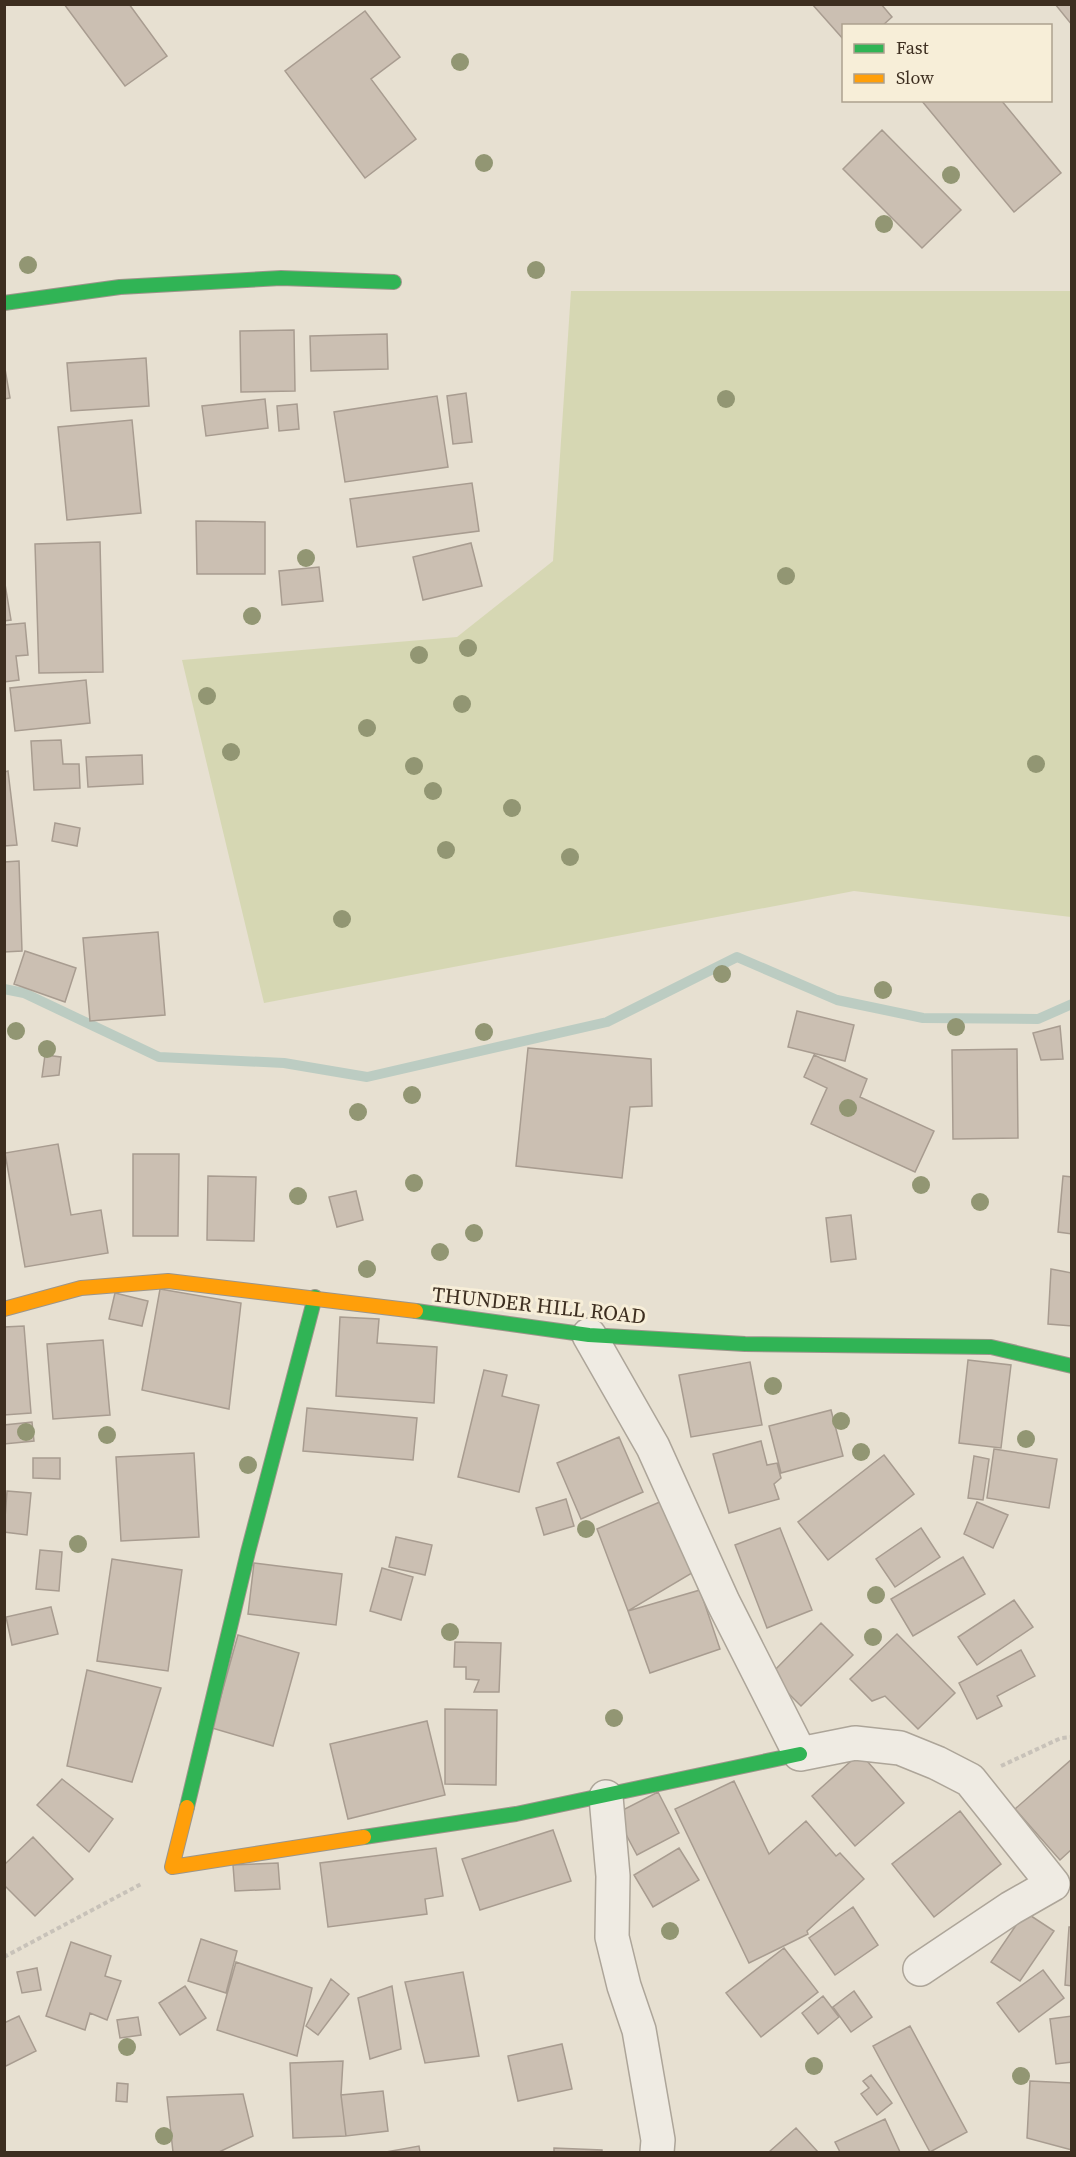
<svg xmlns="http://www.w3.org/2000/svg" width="1076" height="2157" font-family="'Source Serif 4',serif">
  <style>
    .green { fill: #d6d7b3 }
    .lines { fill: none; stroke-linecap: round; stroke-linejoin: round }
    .stream { stroke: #bcccc2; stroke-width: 10 }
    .building { fill: #cbbfb2; stroke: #a89c90; stroke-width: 1.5 }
    .street-casing { stroke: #ada599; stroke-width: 36 }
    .fast-casing { stroke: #9c958a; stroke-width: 16 }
    .slow-casing { stroke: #9c958a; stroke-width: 16 }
    .path { stroke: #c8c2b9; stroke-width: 4; stroke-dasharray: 4.5 3; stroke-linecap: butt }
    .street { stroke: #efebe3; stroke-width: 33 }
    .fast { stroke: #30b455; stroke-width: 14 }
    .slow { stroke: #ff9f0a; stroke-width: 14 }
    .tree { fill: #929673 }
    .labels { text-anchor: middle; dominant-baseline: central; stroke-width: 6; stroke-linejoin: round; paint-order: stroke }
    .street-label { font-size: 21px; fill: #3d2e20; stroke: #f7eed8 }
  </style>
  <rect width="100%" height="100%" fill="#e7e0d1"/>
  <path class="green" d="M571 291H1071V917L854 891 264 1003 182 660 457 637 553 561Z"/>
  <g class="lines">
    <path class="stream" d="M4 989 24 993 159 1057 284 1063 367 1077 607 1022 737 957 837 1000 923 1018 1038 1019 1072 1004"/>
  </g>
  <path class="building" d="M64 4H129L167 56 125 86Z
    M812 4H881L892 17 882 26H844V40Z
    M1055 4H1072V25Z
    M365 11 400 57 371 79 416 139 365 178 285 71Z
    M921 100H1001L1061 173 1014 212Z
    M882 130 961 210 922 248 843 169Z
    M294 330 295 391 241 392 240 331Z
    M387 334 388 369 311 371 310 336Z
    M146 358 149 406 71 411 67 363Z
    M4 363 10 398 4 399Z
    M466 393 472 442 453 444 447 396Z
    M437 396 448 467 345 482 334 412Z
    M265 399 268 428 206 436 202 406Z
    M297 404 299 429 279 431 277 406Z
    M132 420 141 513 67 520 58 427Z
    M472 483 479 531 357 547 350 499Z
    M196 521 265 522V574H197Z
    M100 542 103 672 39 673 35 544Z
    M471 543 482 586 423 600 413 557Z
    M319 567 323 601 282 605 279 571Z
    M4 578 11 620 4 621Z
    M25 623 28 655 16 656 19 680 4 682V625Z
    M86 680 90 723 15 731 10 688Z
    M61 740 63 764H79L80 788 34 790 31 741Z
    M142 755 143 784 88 787 86 757Z
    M8 771 17 845 4 846V772Z
    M55 823 80 828 77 846 52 841Z
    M19 861 22 951 4 952V862Z
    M158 932 165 1015 90 1021 83 938Z
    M25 951 76 968 65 1002 14 984Z
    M797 1011 854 1025 845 1061 788 1047Z
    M1060 1026 1063 1059 1041 1060 1033 1033Z
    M528 1048 651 1059 652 1106 630 1107 622 1178 516 1166Z
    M1017 1049 1018 1138 953 1139 952 1050Z
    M45 1055 61 1057 59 1075 42 1077Z
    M814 1055 867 1079 860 1097 934 1131 915 1172 811 1124 827 1088 804 1077Z
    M58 1144 71 1215 101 1210 108 1253 25 1267 5 1153Z
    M133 1154H179L178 1236H133Z
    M208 1176 256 1177 254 1241 207 1240Z
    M1063 1176 1072 1177V1234L1058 1232Z
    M356 1191 363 1220 337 1227 329 1197Z
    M851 1215 856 1259 831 1262 826 1218Z
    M1051 1269 1072 1273V1326L1048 1324Z
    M160 1289 241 1303 229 1409 142 1390Z
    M115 1293 148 1301 142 1326 109 1319Z
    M340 1317 379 1319 377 1343 437 1347 434 1403 336 1396Z
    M24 1326 31 1413 4 1415V1327Z
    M103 1340 110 1415 53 1419 47 1344Z
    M968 1360 1011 1365 1001 1448 959 1443Z
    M750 1362 762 1425 691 1437 679 1375Z
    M484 1370 507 1375 502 1396 539 1405 519 1492 458 1477Z
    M307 1408 417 1418 413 1460 303 1451Z
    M831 1410 843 1456 781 1473 769 1426Z
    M32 1422 34 1441 4 1444V1425Z
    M619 1437 643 1492 581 1519 557 1463Z
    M761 1441 767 1465 777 1463 781 1478 774 1484 779 1499 729 1513 713 1454Z
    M994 1449 1057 1459 1049 1508 987 1498Z
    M194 1453 199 1537 121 1541 116 1457Z
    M884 1455 914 1494 828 1560 798 1522Z
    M974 1456 989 1459 983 1500 968 1498Z
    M33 1458H60V1479L33 1478Z
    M7 1491 31 1493 27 1535 4 1532Z
    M566 1499 574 1526 544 1535 536 1508Z
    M662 1501 692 1573 628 1611 597 1529Z
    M977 1502 1008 1515 993 1548 964 1534Z
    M780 1528 812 1610 767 1628 735 1545Z
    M921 1528 940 1557 895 1587 876 1559Z
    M396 1537 432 1545 425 1575 389 1567Z
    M40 1550 62 1552 59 1591 36 1589Z
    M963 1557 985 1594 913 1636 891 1599Z
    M112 1559 182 1570 168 1671 97 1661Z
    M254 1563 342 1574 336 1625 248 1614Z
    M382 1568 413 1577 401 1620 370 1611Z
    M700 1590 720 1649 650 1673 628 1611Z
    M1014 1600 1033 1627 977 1665 958 1637Z
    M51 1607 58 1634 12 1645 6 1617Z
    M821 1623 853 1655 801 1706 770 1675Z
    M897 1634 955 1693 918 1729 885 1696 872 1701 850 1679Z
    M238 1635 299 1653 273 1746 212 1728Z
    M455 1642 501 1643 499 1692H474L479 1680 466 1679V1667H454Z
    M1021 1650 1035 1676 997 1696 1002 1706 977 1719 959 1683Z
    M87 1670 161 1688 132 1782 67 1766Z
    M445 1709 497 1710 496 1785 445 1784Z
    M427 1721 445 1795 348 1819 330 1744Z
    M860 1753 904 1803 855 1846 812 1796Z
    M1072 1759V1849L1060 1860 1015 1809Z
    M62 1779 113 1819 89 1852 37 1805Z
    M734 1781 769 1854 806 1821 836 1856 840 1853 864 1879 807 1931 808 1934 749 1963 675 1809Z
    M658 1792 679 1833 637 1855 615 1814Z
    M960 1811 1001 1864 934 1917 892 1864Z
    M553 1830 571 1881 480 1910 462 1859Z
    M33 1837 73 1879 35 1916 4 1885V1865Z
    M436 1848 443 1896 425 1899 427 1914 328 1927 320 1863Z
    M679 1848 699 1880 653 1907 634 1875Z
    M278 1863 280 1889 235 1891 233 1865Z
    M853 1907 878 1945 835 1975 809 1938Z
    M1025 1912 1054 1931 1020 1981 991 1962Z
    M1069 1927H1072V1986L1065 1985Z
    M201 1939 237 1951 226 1993 188 1981Z
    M71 1942 111 1956 105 1976 121 1981 107 2020 90 2013 85 2030 46 2016Z
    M784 1948 818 1992 761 2037 726 1993Z
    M236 1962 312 1988 297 2056 217 2030Z
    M37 1968 41 1990 22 1993 17 1972Z
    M1043 1970 1064 1998 1019 2032 997 2003Z
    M463 1972 479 2056 425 2063 405 1982Z
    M331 1979 349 1994 318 2035 306 2026Z
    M185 1986 206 2018 180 2035 159 2003Z
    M392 1986 401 2049 370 2059 358 1998Z
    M854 1991 872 2017 851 2032 833 2007Z
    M823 1996 839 2017 818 2034 802 2013Z
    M19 2016 36 2051 4 2067V2023Z
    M1072 2016V2062L1056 2064 1050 2019Z
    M138 2017 141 2035 120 2038 117 2020Z
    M910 2026 967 2132 930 2152 873 2046Z
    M562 2044 572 2089 518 2101 508 2056Z
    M343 2061 341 2095 346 2136 293 2138 290 2063Z
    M871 2075 892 2103 877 2115 861 2094 869 2088 863 2081Z
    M1030 2081 1072 2083V2150L1027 2138Z
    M117 2083 128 2084 127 2102 116 2101Z
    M383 2091 388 2131 346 2136 341 2095Z
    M243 2094 253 2136 219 2152H173L167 2097Z
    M885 2119 900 2152H840L835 2142Z
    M796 2128 818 2152H769Z
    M419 2146 420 2152H386Z
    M554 2148 602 2150V2152H554Z"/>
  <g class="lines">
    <defs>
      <path id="street" d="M589 1335 653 1447 723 1602 800 1754 855 1743 900 1748 937 1763 970 1780 1053 1884 1011 1908 920 1969
        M606 1797 613 1876 612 1937 624 1986 639 2030 658 2140 657 2152"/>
      <path id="fast" d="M4 303 120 287 281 278 394 282
        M416 1311 589 1335 745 1344 991 1347 1072 1366
        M187 1807 248 1552 315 1297
        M364 1837 516 1814 800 1754"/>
      <path id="slow" d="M4 1309 81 1288 168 1281 416 1311
        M187 1807 172 1867 364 1837"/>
    </defs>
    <use href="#street" class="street-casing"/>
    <use href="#fast" class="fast-casing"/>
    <use href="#slow" class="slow-casing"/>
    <path class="path" d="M1001 1766 1061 1738 1072 1737
      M4 1957 143 1883"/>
    <use href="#street" class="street"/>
    <use href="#fast" class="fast"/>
    <use href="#slow" class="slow"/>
  </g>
  <g class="tree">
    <circle cx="460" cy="62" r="9"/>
    <circle cx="484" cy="163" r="9"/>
    <circle cx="951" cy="175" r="9"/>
    <circle cx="884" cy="224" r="9"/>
    <circle cx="28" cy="265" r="9"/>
    <circle cx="536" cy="270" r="9"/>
    <circle cx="726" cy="399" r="9"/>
    <circle cx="306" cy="558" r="9"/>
    <circle cx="786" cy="576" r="9"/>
    <circle cx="252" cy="616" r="9"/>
    <circle cx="468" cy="648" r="9"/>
    <circle cx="419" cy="655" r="9"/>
    <circle cx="207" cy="696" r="9"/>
    <circle cx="462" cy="704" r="9"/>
    <circle cx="367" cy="728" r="9"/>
    <circle cx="231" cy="752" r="9"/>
    <circle cx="1036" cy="764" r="9"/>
    <circle cx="414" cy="766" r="9"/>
    <circle cx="433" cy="791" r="9"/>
    <circle cx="512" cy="808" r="9"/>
    <circle cx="446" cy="850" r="9"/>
    <circle cx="570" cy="857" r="9"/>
    <circle cx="342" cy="919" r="9"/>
    <circle cx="722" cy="974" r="9"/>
    <circle cx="883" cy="990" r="9"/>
    <circle cx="956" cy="1027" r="9"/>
    <circle cx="16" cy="1031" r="9"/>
    <circle cx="484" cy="1032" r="9"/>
    <circle cx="47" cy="1049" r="9"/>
    <circle cx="412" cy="1095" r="9"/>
    <circle cx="848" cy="1108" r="9"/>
    <circle cx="358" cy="1112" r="9"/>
    <circle cx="414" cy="1183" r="9"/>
    <circle cx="921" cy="1185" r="9"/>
    <circle cx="298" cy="1196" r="9"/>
    <circle cx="980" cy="1202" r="9"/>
    <circle cx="474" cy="1233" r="9"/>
    <circle cx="440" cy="1252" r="9"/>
    <circle cx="367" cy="1269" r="9"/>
    <circle cx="773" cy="1386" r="9"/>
    <circle cx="841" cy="1421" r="9"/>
    <circle cx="26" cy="1432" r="9"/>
    <circle cx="107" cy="1435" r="9"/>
    <circle cx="1026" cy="1439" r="9"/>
    <circle cx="861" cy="1452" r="9"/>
    <circle cx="248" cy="1465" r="9"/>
    <circle cx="586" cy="1529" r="9"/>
    <circle cx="78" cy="1544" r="9"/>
    <circle cx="876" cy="1595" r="9"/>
    <circle cx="450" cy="1632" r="9"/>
    <circle cx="873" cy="1637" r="9"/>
    <circle cx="614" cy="1718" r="9"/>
    <circle cx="670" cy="1931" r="9"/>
    <circle cx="127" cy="2047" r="9"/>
    <circle cx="814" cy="2066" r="9"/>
    <circle cx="1021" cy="2076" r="9"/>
    <circle cx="164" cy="2136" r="9"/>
  </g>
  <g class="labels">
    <g class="street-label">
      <text transform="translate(539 1305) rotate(6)">THUNDER HILL ROAD</text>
    </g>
  </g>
  <rect width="1076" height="2157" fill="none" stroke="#3d2e20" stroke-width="12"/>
  <rect x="842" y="24" width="210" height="78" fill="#f7eed8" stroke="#ada18e" stroke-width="1.5"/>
  <rect x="854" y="44" width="30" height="9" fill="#30b455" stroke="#ada18e" stroke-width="1.5"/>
  <text x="896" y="54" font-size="18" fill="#3d2e20">Fast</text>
  <rect x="854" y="74" width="30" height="9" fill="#ff9f0a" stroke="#ada18e" stroke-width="1.5"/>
  <text x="896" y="84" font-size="18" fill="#3d2e20">Slow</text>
</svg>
